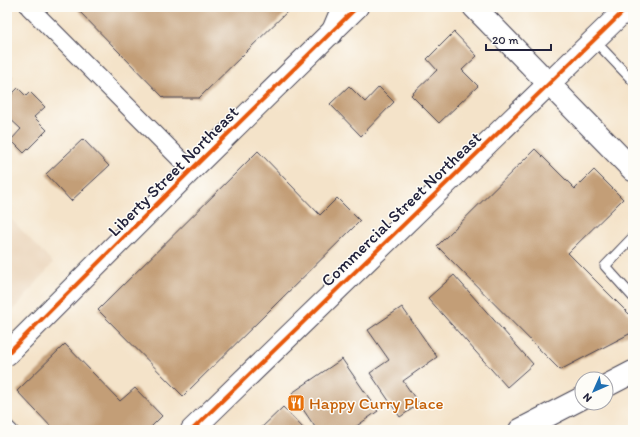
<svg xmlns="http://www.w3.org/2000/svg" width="640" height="437" font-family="Itim,sans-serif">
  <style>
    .built { fill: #ead3b8 }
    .building { fill: #c39e77 }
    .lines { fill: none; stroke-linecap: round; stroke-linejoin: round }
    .service-casing { stroke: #423f50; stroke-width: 11 }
    .minor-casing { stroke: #423f50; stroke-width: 19 }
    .tertiary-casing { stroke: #423f50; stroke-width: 24 }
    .primary-casing { stroke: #423f50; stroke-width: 24 }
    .trunk-casing { stroke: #423f50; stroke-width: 24 }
    .service { stroke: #fff; stroke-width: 9 }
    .minor { stroke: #fff; stroke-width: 17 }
    .tertiary { stroke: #fff; stroke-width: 22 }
    .primary { stroke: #fff; stroke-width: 22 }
    .trunk { stroke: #fff; stroke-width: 22 }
    .cycleway-casing { stroke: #fdfcf7; stroke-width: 6 }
    .cycleway { stroke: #e8590c; stroke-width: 4 }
    .labels { text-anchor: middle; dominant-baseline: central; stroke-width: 3; stroke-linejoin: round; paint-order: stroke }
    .street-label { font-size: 17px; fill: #22223b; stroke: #fdfcf7 }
    .food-label { font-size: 17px; fill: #c56008; stroke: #fdfcf7; text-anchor: start }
  </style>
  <rect width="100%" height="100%" fill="#fdfcf7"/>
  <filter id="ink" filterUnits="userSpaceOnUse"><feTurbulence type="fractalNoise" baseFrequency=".025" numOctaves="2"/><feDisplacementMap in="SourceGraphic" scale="8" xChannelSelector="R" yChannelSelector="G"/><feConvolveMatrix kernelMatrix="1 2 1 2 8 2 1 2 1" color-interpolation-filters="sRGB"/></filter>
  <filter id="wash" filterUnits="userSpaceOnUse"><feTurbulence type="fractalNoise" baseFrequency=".012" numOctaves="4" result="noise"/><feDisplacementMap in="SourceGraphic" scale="16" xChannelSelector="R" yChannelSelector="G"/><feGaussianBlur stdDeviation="0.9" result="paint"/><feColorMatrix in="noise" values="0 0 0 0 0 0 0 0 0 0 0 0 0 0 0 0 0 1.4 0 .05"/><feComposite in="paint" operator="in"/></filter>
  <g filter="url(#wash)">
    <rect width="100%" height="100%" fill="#f4e3c9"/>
    <path class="built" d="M7 215 53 263 7 318Z"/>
    <g id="blocks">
      <path class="building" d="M75 7H292L199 98H164Z
        M454 32 477 56 462 70 478 86 439 123 411 95 437 70 427 59Z
        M7 71 13 77 7 83Z
        M349 86 365 102 379 87 394 102 361 136 330 104Z
        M18 88 26 96 30 92 45 107 34 117 47 130 24 153 11 140 21 129 7 116V99Z
        M83 139 109 166 71 201 46 174Z
        M535 149 575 189 594 170 623 199 568 253 633 318V332L560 370 437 246Z
        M258 151 320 215 337 198 360 221 183 396 98 310Z
        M454 275 533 364 507 387 428 298Z
        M402 307 437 357 403 381 419 404 400 417 370 373 389 360 368 330Z
        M65 344 120 401 135 388 162 416 148 430H54L17 391Z
        M342 359 378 411 351 430H317L292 393Z
        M283 407 305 430H259Z"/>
    </g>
  </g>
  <g filter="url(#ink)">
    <use href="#blocks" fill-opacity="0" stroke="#423f50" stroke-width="1"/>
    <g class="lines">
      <defs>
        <path id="service" d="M594 40 633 81
          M633 237 605 266 633 297
          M7 424 13 430"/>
        <path id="minor" d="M29 7 191 170"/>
        <path id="tertiary" d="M474 7 633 170
          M606 386 633 372
          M520 430 582 398"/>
        <path id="primary" d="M7 354 191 170 357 7
          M192 430 628 7"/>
        <path id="trunk" d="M332 33 343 7"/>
      </defs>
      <use href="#service" class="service-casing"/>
      <use href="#minor" class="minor-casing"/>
      <use href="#tertiary" class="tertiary-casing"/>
      <use href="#primary" class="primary-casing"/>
      <use href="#trunk" class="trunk-casing"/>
      <use href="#service" class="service"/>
      <use href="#minor" class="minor"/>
      <use href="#tertiary" class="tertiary"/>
      <use href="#primary" class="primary"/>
      <use href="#trunk" class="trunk"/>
      <defs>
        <path id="cycleway" d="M7 354 191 170 357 7
          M192 430 628 7"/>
      </defs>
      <use href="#cycleway" class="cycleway-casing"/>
      <use href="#cycleway" class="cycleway"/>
    </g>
  </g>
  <defs>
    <symbol id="restaurant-square" viewBox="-11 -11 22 22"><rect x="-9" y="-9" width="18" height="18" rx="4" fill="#e8710a" stroke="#fdfcf7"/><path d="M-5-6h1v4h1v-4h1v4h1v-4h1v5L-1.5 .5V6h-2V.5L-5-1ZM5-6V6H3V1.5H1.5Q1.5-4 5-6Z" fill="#fff"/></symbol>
  </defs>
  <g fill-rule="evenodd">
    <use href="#restaurant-square" x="286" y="393" width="20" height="20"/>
  </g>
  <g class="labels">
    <g class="street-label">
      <text transform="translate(173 171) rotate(-45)">Liberty Street Northeast</text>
      <text transform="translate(401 209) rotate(-44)">Commercial Street Northeast</text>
    </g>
    <g class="food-label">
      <text x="309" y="403">Happy Curry Place</text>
    </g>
  </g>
  <rect width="640" height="437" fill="none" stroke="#fdfcf7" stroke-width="24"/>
  <g transform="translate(594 391) rotate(225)"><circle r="19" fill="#fdfcf7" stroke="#a5a5ac"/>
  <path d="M0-3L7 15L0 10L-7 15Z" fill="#1f6fb2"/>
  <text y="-6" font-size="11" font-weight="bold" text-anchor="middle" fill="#22223b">N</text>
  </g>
  <path d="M486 44v6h65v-6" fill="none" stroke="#22223b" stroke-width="2"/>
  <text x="492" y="44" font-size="12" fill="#22223b" stroke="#fdfcf7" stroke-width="3" paint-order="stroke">20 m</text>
</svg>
